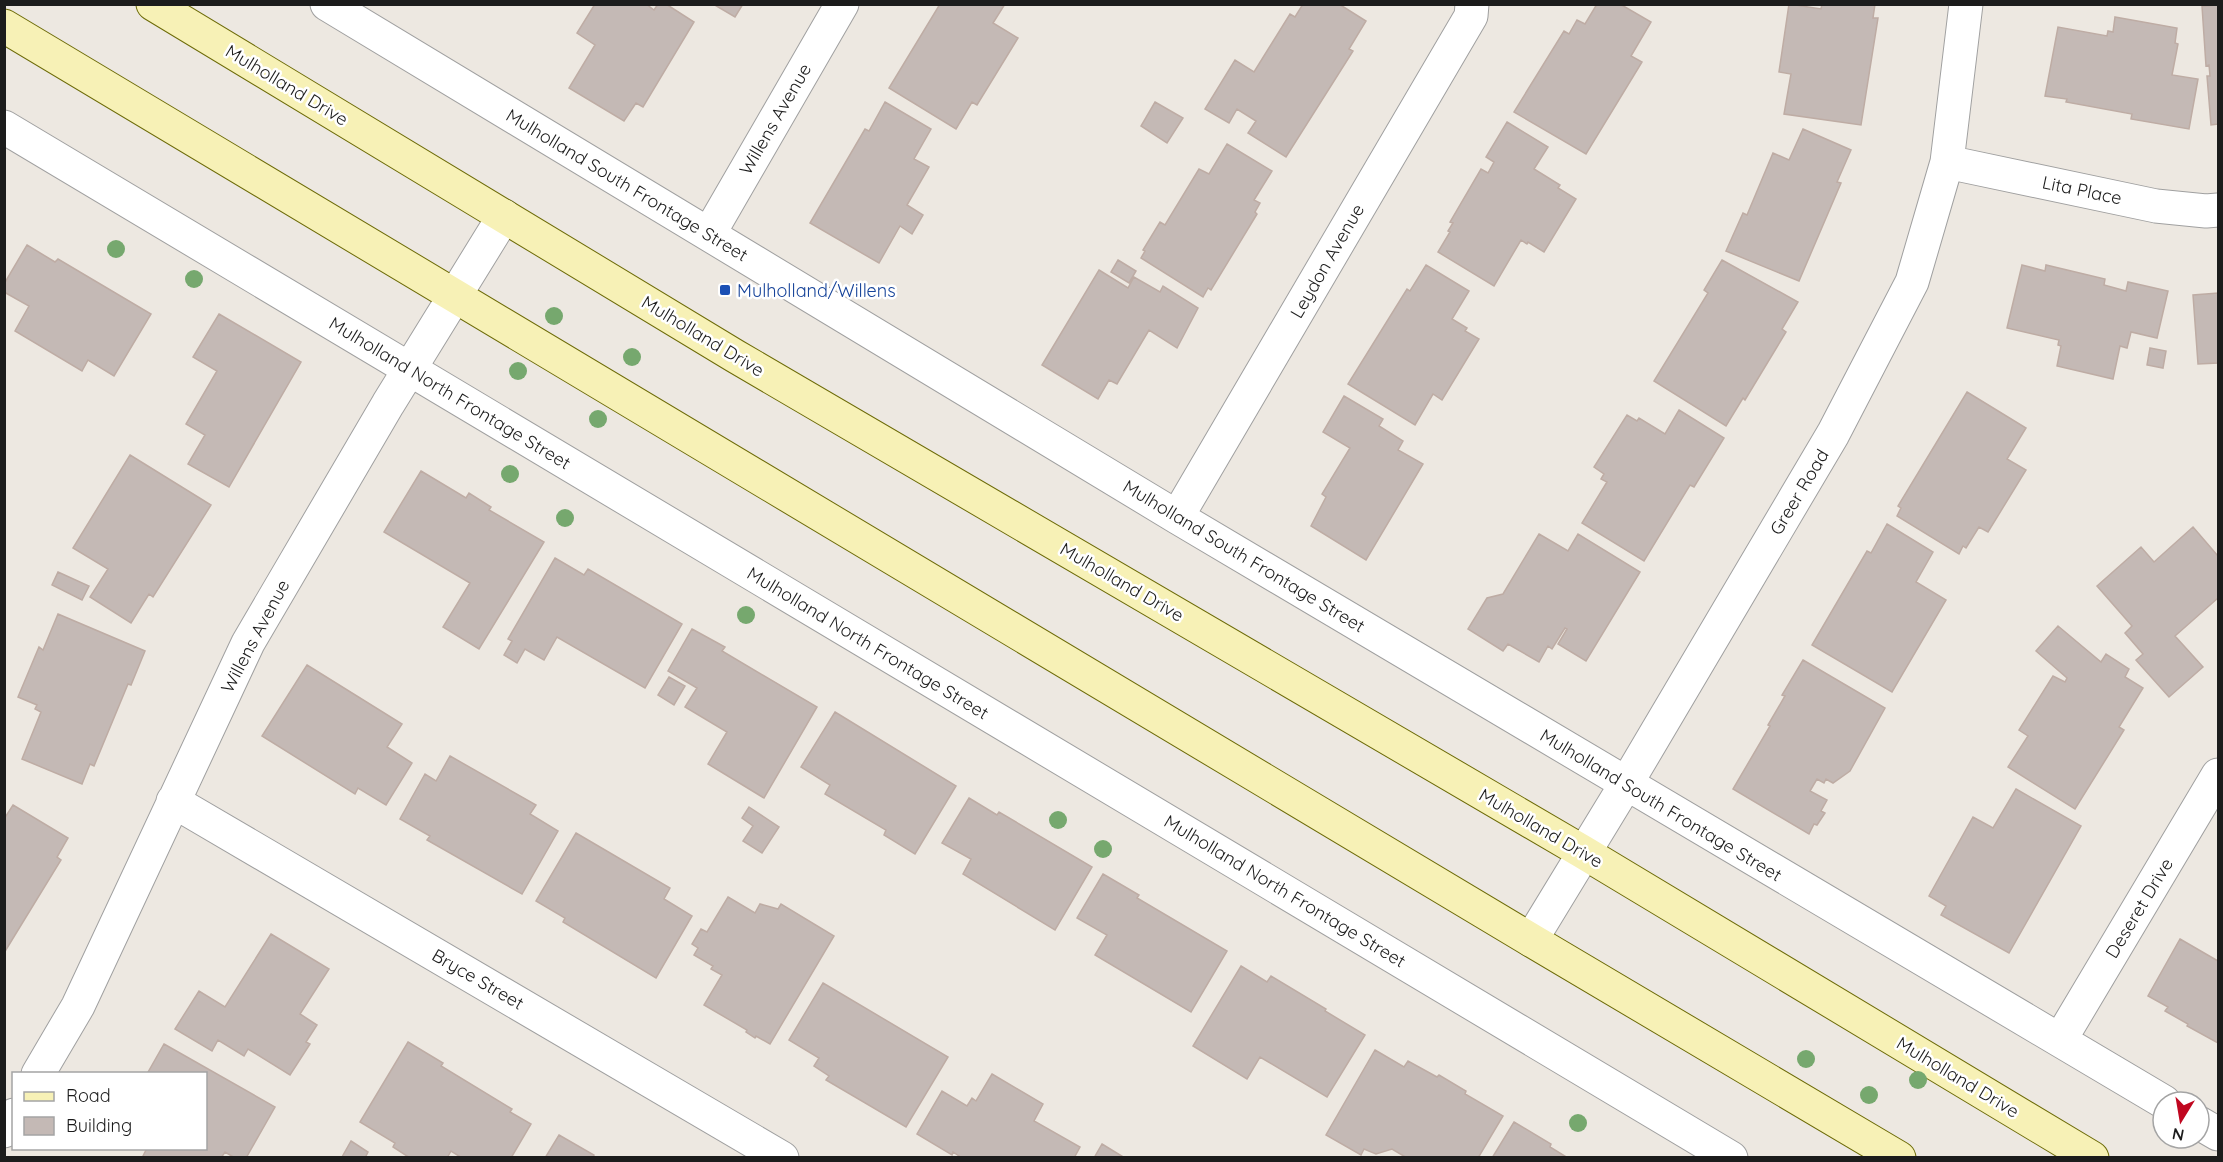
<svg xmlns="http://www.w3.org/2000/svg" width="2223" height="1162" font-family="Quicksand,sans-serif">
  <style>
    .building { fill: #c4b9b5; stroke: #beaca4; stroke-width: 1.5 }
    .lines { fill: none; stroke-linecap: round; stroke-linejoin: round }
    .street-casing { stroke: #a0a0a0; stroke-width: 35 }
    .secondary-casing { stroke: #6d6b08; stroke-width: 35 }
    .street { stroke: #fff; stroke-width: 33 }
    .secondary { stroke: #f7f1b6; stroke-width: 33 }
    .tree { fill: #76a86e }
    .transit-dot { fill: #1a4fb4; stroke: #fff; stroke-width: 2 }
    .labels { text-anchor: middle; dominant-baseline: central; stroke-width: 5; stroke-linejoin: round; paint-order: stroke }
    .street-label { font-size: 18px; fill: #1c1c1c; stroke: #fff }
    .transit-label { font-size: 18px; fill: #164399; stroke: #fff; text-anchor: start }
  </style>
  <rect width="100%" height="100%" fill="#ede8e1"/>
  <path class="building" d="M595 4H646L654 10 658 4H666L694 22 643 107 636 103 624 121 569 88 595 45 577 33Z
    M713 4H743L735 17Z
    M940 4H1005L993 23 1018 38 977 105 972 102 956 129 889 88Z
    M1303 4H1339L1366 21 1349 49 1353 51 1286 157 1248 133 1256 121 1237 109 1229 123 1205 109 1235 60 1254 72 1290 14 1295 17Z
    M1597 4H1620L1651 22 1631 56 1642 62 1586 154 1514 112 1564 31 1569 34 1577 20 1585 24Z
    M1789 4 1821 9 1822 4H1875L1873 18H1878L1861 125 1784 114 1791 74 1779 72Z
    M2218 5V124L2211 125 2207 76H2210L2209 65 2206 66 2202 6Z
    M2115 17 2177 28 2175 43 2178 44 2172 75 2198 79 2189 129 2131 119 2132 114 2066 102 2067 99 2045 96 2058 27 2107 36 2108 31 2113 32Z
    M885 102 931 129 914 159 929 167 907 205 923 215 912 234 900 226 879 263 810 223 865 129 869 131Z
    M1155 102 1183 118 1167 143 1141 126Z
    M1507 122 1548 147 1534 169 1560 185 1558 188 1576 199 1544 252 1528 242 1527 244 1521 240 1494 286 1438 252 1450 232 1448 231 1453 223 1450 222 1481 169 1488 173 1494 162 1486 157Z
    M1803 129 1851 150 1837 182 1841 183 1799 281 1726 251 1743 213 1747 215 1773 153 1789 160Z
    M1227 144 1272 171 1254 200 1260 203 1255 212 1257 214 1211 290 1208 288 1203 297 1141 258 1145 251 1143 250 1160 222 1165 225 1199 169 1209 174Z
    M27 245 55 262 58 259 151 314 114 376 88 360 82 371 15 331 29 306 4 292V284Z
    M1118 260 1136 271 1129 283 1111 272Z
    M1722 260 1798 302 1782 329 1786 332 1745 400 1743 398 1726 426 1654 381 1708 293 1704 290Z
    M1426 265 1469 291 1452 319 1467 328 1465 331 1479 339 1442 400 1433 394 1415 425 1348 384 1407 289 1410 291Z
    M2022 265 2045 271 2046 265 2105 279 2104 285 2126 291 2128 282 2168 291 2157 338 2131 332 2127 348 2120 346 2113 379 2057 366 2061 346 2058 345 2059 340 2007 328Z
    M1099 270 1128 288 1134 277 1160 292 1163 286 1198 308 1177 348 1149 330 1117 384 1109 380 1098 399 1042 365Z
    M2218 293V363L2198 364 2193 295Z
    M219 314 301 362 229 487 188 464 205 435 186 424 217 371 193 357Z
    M2150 348 2166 351 2163 368 2147 365Z
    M1967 392 2026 428 2007 459 2026 470 1988 532 1979 527 1966 548 1963 546 1959 554 1897 516 1901 508 1898 506Z
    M1344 396 1383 419 1379 426 1403 441 1398 450 1423 464 1366 560 1311 526 1326 497 1322 494 1350 448 1323 432Z
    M1679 410 1724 438 1694 487 1690 485 1644 561 1582 523 1607 482 1601 479 1604 474 1594 467 1627 415 1637 421 1639 418 1665 434Z
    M130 455 211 505 153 597 149 594 131 623 90 597 108 569 73 548Z
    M421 471 466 498 469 493 491 507 489 510 544 542 479 649 443 627 470 583 384 532Z
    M1887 524 1933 552 1916 582 1946 600 1892 692 1812 645 1867 551 1871 553Z
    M2193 527 2218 556V598L2175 636 2203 667 2169 697 2136 660 2143 654 2125 633 2132 626 2097 586 2141 547 2154 562Z
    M1539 534 1568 551 1578 534 1640 572 1586 661 1558 644 1567 629 1565 628 1552 649 1548 646 1539 662 1508 644 1503 651 1468 629 1487 598 1503 594Z
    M555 558 584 575 588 569 682 624 645 688 557 637 544 660 525 649 517 663 504 655 512 641 508 639Z
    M58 572 89 586 82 600 52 585Z
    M58 614 145 651 131 685 128 684 94 766 90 764 82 784 22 759 41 712 35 709 37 705 18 697 39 647 43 650Z
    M2058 626 2101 662 2106 654 2129 669 2125 677 2143 688 2119 727 2124 730 2075 809 2008 767 2028 736 2019 730 2053 676 2065 682 2067 678 2036 651Z
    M692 629 725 647 722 651 817 707 764 798 708 764 727 732 685 707 697 688 668 671Z
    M1803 660 1885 708 1850 771 1833 783 1826 779 1824 783 1817 779 1810 791 1827 800 1821 811 1825 813 1817 825 1814 824 1809 834 1733 789 1770 726 1768 725 1785 696 1782 695Z
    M307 665 402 724 387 747 412 763 386 805 358 788 355 794 262 736Z
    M669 677 685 686 674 705 658 695Z
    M835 712 956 786 915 854 884 835 886 830 825 794 830 785 801 767Z
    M450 756 536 805 530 814 558 831 522 894 427 840 430 836 400 819 425 774 436 781Z
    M2016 789 2081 826 2009 953 1941 915 1946 906 1929 896 1973 817 1993 828Z
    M969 798 997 815 999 812 1092 867 1055 930 963 874 971 859 942 843Z
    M13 805 68 838 57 857 61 860 4 953V819Z
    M749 807 779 827 762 853 743 841 753 826 742 818Z
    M576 833 670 888 664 899 692 916 656 978 563 922 565 918 536 901Z
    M1103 874 1139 895 1137 898 1227 951 1191 1012 1095 955 1107 935 1077 918Z
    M728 897 755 913 760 904 778 909 781 904 834 936 770 1044 756 1036 755 1038 746 1032 747 1030 704 1005 722 975 711 969 713 966 694 955 698 948 692 944 701 929 707 932Z
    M271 934 329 969 300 1014 317 1025 306 1042 310 1044 290 1075 248 1049 244 1056 218 1040 212 1051 175 1029 199 991 225 1007Z
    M2180 939 2218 961V1043L2187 1026 2188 1024 2165 1011 2168 1007 2148 996Z
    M1241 966 1267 982 1271 976 1326 1009 1325 1011 1365 1035 1327 1097 1260 1057 1247 1079 1193 1046Z
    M823 983 948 1057 906 1127 826 1080 829 1076 814 1066 819 1058 789 1040Z
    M408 1042 443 1063 441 1066 512 1109 510 1112 531 1124 511 1158H462L451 1151 447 1158H410L393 1147 395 1143 360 1122Z
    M164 1044 275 1107 246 1158H235L225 1152 221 1158H142L147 1148H206V1074H147Z
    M1375 1050 1404 1067 1408 1061 1437 1077 1439 1075 1466 1091 1465 1094 1503 1116 1478 1158H1407L1392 1149 1376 1154 1364 1149 1361 1155 1326 1135Z
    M992 1074 1043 1104 1034 1121 1080 1147 1074 1158H962L953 1152 952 1155 917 1134 942 1091 967 1106 972 1098 976 1101Z
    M1514 1122 1551 1144 1550 1147 1568 1158H1492Z
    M559 1135 594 1155 593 1158H545Z
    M351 1141 368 1152 365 1158 342 1157Z
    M1102 1144 1125 1158H1094Z"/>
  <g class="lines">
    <defs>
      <path id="street" d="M327 4 1177 517 2164 1102
        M4 127 1731 1158
        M1947 162 2156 206 2206 211 2218 210
        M709 234 842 4
        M1177 517 1471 16 1472 4
        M173 801 782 1158
        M1531 940 1626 784 1833 434 1912 282 1947 162 1966 4
        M2060 1040 2218 775
        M38 1074 78 1006 248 643 388 404 504 216
        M2199 1123 2218 1134
        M4 1131 14 1115"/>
      <path id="secondary" d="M153 4 735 356 1583 852 2092 1158
        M4 26 1531 940 1899 1158"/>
    </defs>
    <use href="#street" class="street-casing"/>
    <use href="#secondary" class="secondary-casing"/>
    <use href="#street" class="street"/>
    <use href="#secondary" class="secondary"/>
  </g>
  <g class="tree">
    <circle cx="116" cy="249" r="9"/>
    <circle cx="194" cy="279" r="9"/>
    <circle cx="554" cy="316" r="9"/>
    <circle cx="632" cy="357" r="9"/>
    <circle cx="518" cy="371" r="9"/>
    <circle cx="598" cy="419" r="9"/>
    <circle cx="510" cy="474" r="9"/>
    <circle cx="565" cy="518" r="9"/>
    <circle cx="746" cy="615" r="9"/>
    <circle cx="1058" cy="820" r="9"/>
    <circle cx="1103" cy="849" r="9"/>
    <circle cx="1806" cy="1059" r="9"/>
    <circle cx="1918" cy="1080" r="9"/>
    <circle cx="1869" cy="1095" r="9"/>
    <circle cx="1578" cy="1123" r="9"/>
  </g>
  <rect class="transit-dot" x="719" y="284" width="12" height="12" rx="3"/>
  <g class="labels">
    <g class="street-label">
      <text transform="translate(287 85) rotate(31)">Mulholland Drive</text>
      <text transform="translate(775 119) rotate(-60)">Willens Avenue</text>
      <text transform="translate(627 185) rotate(31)">Mulholland South Frontage Street</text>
      <text transform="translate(2082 190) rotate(12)">Lita Place</text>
      <text transform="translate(1327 261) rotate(-60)">Leydon Avenue</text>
      <text transform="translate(703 336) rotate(31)">Mulholland Drive</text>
      <text transform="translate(450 393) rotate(31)">Mulholland North Frontage Street</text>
      <text transform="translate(1799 492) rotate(-59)">Greer Road</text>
      <text transform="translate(1244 556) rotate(31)">Mulholland South Frontage Street</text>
      <text transform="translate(1122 582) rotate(30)">Mulholland Drive</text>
      <text transform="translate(255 636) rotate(-62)">Willens Avenue</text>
      <text transform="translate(868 643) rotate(31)">Mulholland North Frontage Street</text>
      <text transform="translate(1661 805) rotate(31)">Mulholland South Frontage Street</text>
      <text transform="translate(1541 828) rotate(30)">Mulholland Drive</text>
      <text transform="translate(1285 891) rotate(31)">Mulholland North Frontage Street</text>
      <text transform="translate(2139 908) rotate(-59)">Deseret Drive</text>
      <text transform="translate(478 979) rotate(30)">Bryce Street</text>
      <text transform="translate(1958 1077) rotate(31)">Mulholland Drive</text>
    </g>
    <g class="transit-label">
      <text x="737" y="290">Mulholland/Willens</text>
    </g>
  </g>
  <rect width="2223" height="1162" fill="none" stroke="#1c1c1c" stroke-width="12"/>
  <rect x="12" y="1072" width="195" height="78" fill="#ffffff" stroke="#a4a4a4" stroke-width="1.5"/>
  <rect x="24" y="1092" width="30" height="9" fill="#f7f1b6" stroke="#a4a4a4" stroke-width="1.5"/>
  <text x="66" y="1102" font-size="18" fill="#1c1c1c">Road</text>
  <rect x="24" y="1117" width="30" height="18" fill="#c4b9b5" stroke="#a4a4a4" stroke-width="1.5"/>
  <text x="66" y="1132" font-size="18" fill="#1c1c1c">Building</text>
  <g transform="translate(2181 1120) rotate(191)"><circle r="28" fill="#ffffff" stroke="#a4a4a4" stroke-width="1.5"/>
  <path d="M0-4.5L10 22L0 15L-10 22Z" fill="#c00720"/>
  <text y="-9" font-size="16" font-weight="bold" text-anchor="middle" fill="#1c1c1c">N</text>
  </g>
</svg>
